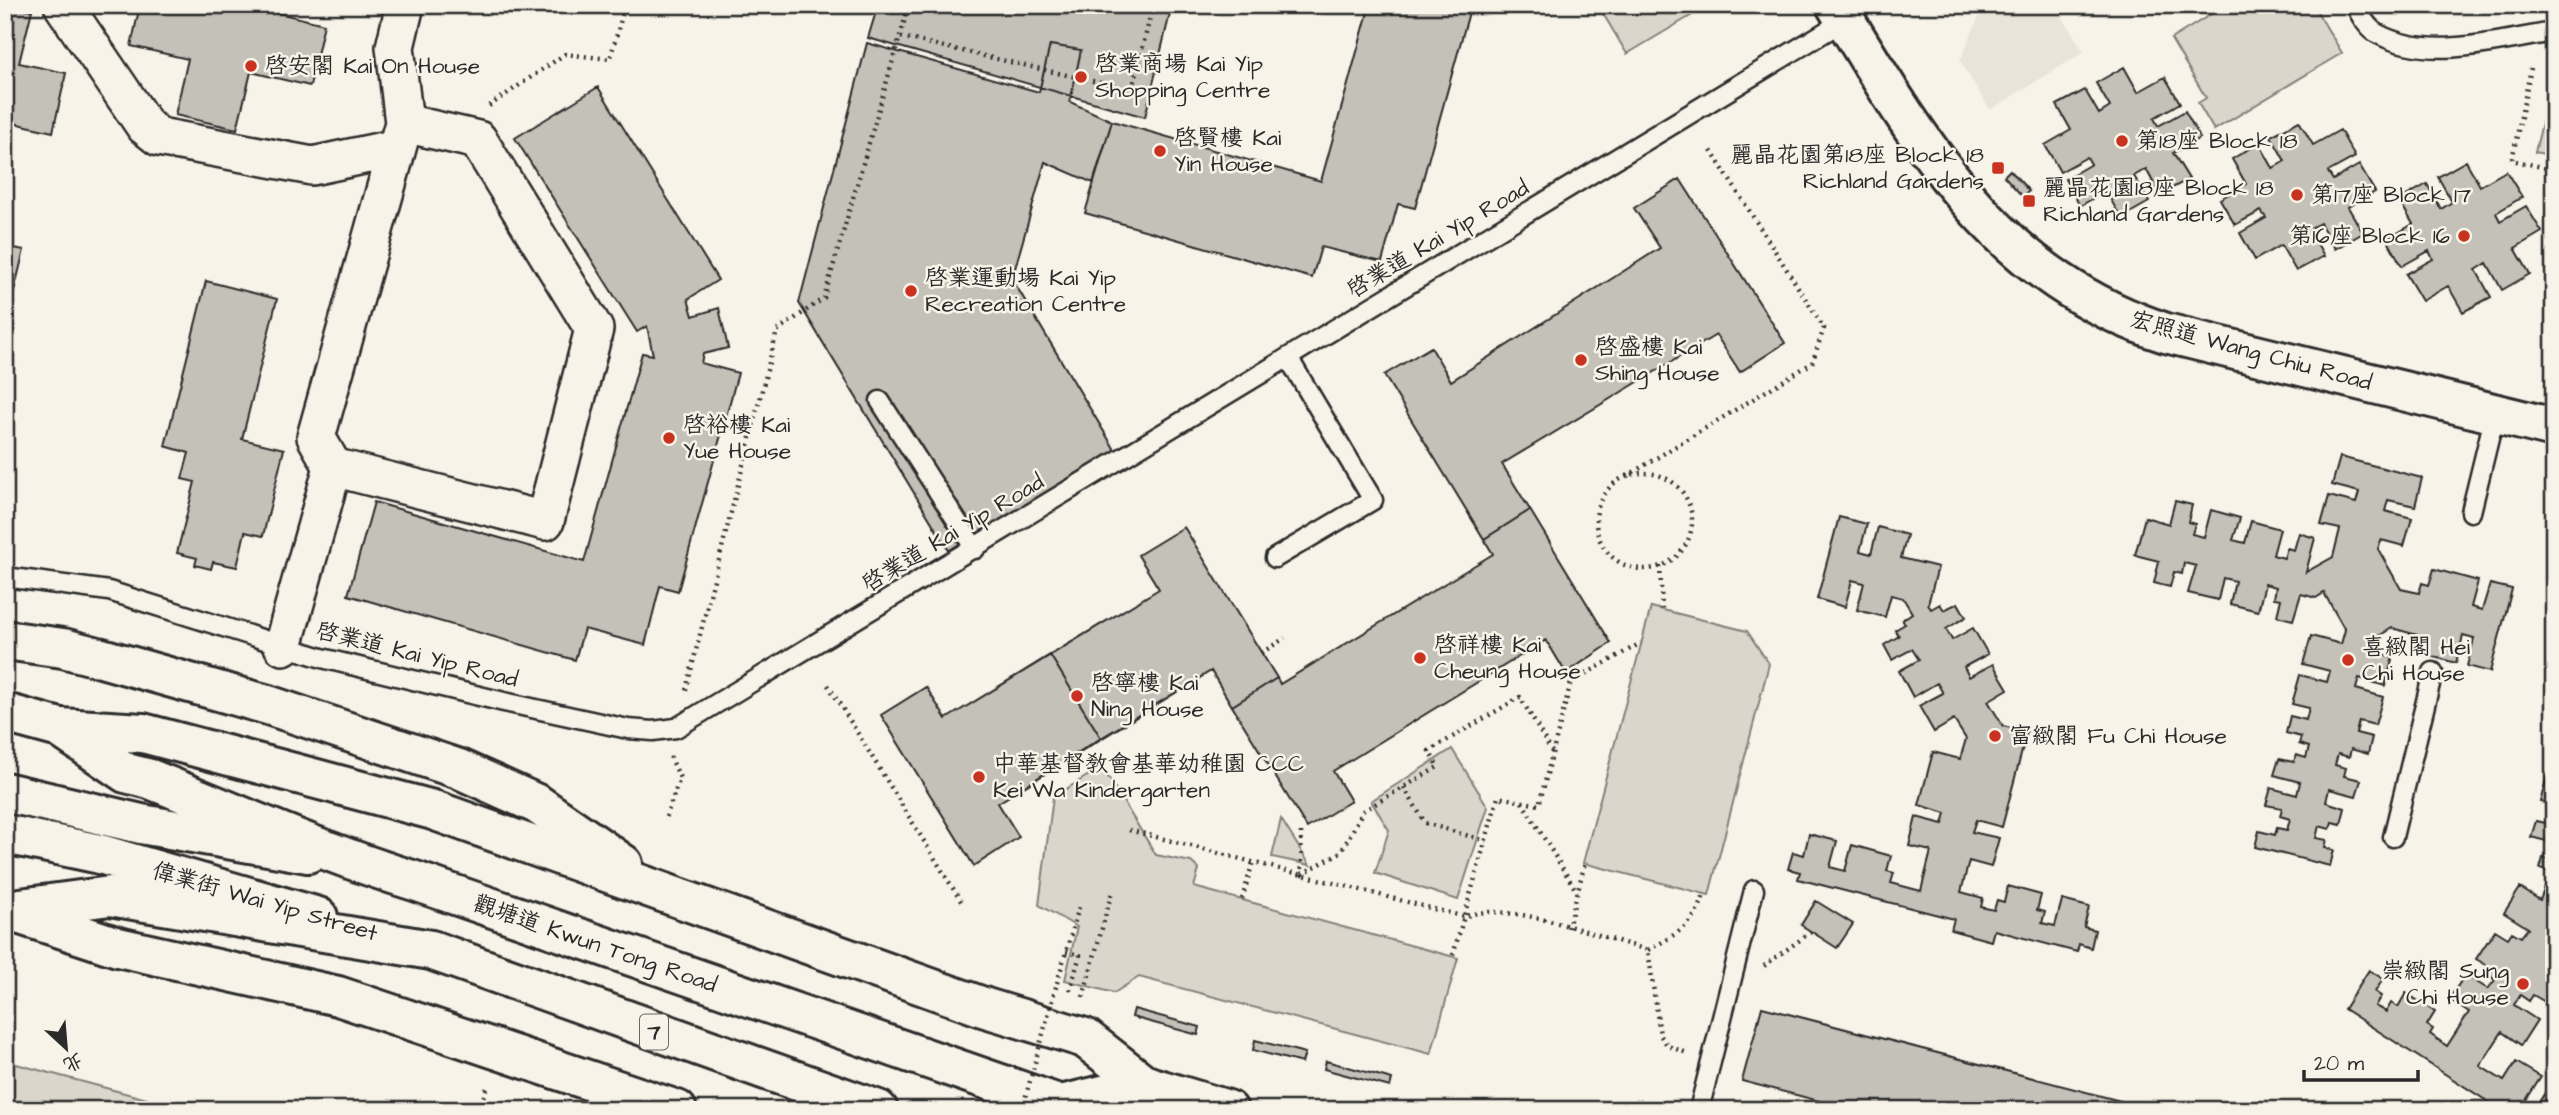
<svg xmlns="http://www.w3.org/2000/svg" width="2559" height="1115" font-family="'Architects Daughter','LXGW WenKai TC',sans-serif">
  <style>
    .built { fill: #e8e4da }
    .green { fill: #dad6cc; stroke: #82807c; stroke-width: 2 }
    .building { fill: #c4c1b9; stroke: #2b2b2b; stroke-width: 2 }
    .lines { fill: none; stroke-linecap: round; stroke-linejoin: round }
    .lane-casing { stroke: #2b2b2b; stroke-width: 23 }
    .street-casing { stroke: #2b2b2b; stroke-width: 42 }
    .secondary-casing { stroke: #2b2b2b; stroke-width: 44 }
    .primary-casing { stroke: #2b2b2b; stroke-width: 44 }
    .highway-casing { stroke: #2b2b2b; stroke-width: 44 }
    .path { stroke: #2b2b2b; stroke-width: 4.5; stroke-dasharray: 2 5; stroke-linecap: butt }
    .lane { stroke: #f7f3e8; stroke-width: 18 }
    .street { stroke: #f7f3e8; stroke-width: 37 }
    .secondary { stroke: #f7f3e8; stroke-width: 38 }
    .primary { stroke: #f7f3e8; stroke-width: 38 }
    .highway { stroke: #f7f3e8; stroke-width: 38 }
    .path-bridge { stroke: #2b2b2b; stroke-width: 4.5; stroke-dasharray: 2 5; stroke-linecap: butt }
    .poi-dot { fill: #c8321e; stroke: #f7f3e8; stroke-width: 2.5 }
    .labels { text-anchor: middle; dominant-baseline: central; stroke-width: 5; stroke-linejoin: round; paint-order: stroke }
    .shield { fill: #f7f3e8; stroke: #686764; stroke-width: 2 }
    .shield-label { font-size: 21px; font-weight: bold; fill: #2b2b2b }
    .poi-label { font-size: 23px; fill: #2b2b2b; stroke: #f7f3e8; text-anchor: start }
    .street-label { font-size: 23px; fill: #2b2b2b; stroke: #f7f3e8 }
  </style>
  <rect width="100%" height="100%" fill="#f7f3e8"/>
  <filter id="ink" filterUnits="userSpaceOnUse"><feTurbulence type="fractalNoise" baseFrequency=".0143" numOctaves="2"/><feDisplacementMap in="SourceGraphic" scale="14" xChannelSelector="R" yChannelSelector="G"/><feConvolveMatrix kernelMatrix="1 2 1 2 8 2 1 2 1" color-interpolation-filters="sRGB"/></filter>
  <g filter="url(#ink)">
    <path class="built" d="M1984 5H2055L2084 52 1990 110 1960 61Z"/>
    <path class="green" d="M1598 5H1702L1704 8 1627 54Z
      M2226 5H2313L2342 53 2214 130 2198 103 2206 98 2171 39Z
      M2552 82H2554V156L2535 152Z
      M1651 607 1747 631 1769 664 1709 895 1583 863Z
      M1452 749 1488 807 1458 900 1375 873 1389 830 1371 801Z
      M1102 767 1156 855 1191 862 1199 869 1194 887 1458 958 1431 1054 1139 977 1114 993 1065 980 1077 927 1039 905 1053 797Z
      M1281 819 1310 865 1272 857Z
      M5 1061 188 1110H5Z"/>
    <path class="building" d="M5 5 32 10 19 63 66 73 53 132 5 121Z
      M140 5H267L266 10 324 24 310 86 251 72 237 129 175 115 188 59 131 46Z
      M878 5H1172L1145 117 868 38Z
      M1370 5H1471L1415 208 1398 204 1382 262 1321 247 1312 278 1085 213 1112 121 1321 181Z
      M867 43 1039 92 1050 45 1081 50 1070 102 1112 121 1093 183 1045 162 1012 279 1115 450 951 554 799 303Z
      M2124 67 2138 92 2165 77 2180 103 2154 118 2158 126 2185 111 2200 138 2173 153 2189 179 2160 195 2146 169 2134 176 2149 202 2121 218 2106 191 2080 206 2065 179 2091 164 2087 157 2060 172 2045 145 2071 130 2057 105 2085 90 2099 114 2110 107 2096 83Z
      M598 87 718 280 688 299 693 316 719 308 728 348 703 354 701 363 738 373 678 591 660 586 645 645 584 629 575 660 348 595 374 502 584 562 642 353 653 355 647 326 637 332 515 138Z
      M2299 121 2313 145 2340 130 2355 157 2328 172 2333 180 2359 165 2375 192 2348 207 2363 233 2335 249 2320 223 2309 229 2324 256 2296 271 2281 245 2255 260 2240 233 2266 218 2261 211 2235 225 2220 199 2246 184 2232 159 2259 143 2273 168 2285 161 2271 136Z
      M2466 161 2480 186 2506 171 2522 197 2496 213 2500 221 2526 206 2542 232 2515 248 2530 274 2502 290 2487 263 2476 270 2491 297 2463 312 2448 286 2422 301 2406 274 2433 259 2429 251 2402 266 2387 239 2413 224 2399 200 2427 184 2441 209 2452 202 2438 177Z
      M2010 170 2029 191 2023 197 2004 176Z
      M1680 179 1785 343 1740 372 1716 335 1502 464 1530 510 1484 539 1384 375 1431 347 1451 381 1660 248 1634 208Z
      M5 246 24 250 9 312 5 311Z
      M206 281 277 299 242 439 284 449 263 536 245 532 237 567 213 562 211 569 195 565 197 558 177 553 195 482 182 479 189 453 165 446Z
      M2340 457 2422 478 2415 506 2388 500 2385 511 2412 518 2404 546 2381 540 2378 549 2401 589 2419 593 2422 583 2429 585 2434 569 2478 581 2471 607 2482 610 2490 584 2512 589 2490 672 2467 666 2474 639 2463 636 2456 663 2412 651 2417 635 2392 628 2374 639 2371 651 2393 657 2385 686 2359 678 2356 689 2383 697 2375 725 2359 721 2356 733 2372 737 2368 754 2351 749 2349 757 2338 754 2335 765 2346 768 2344 776 2361 780 2356 796 2329 789 2326 802 2345 808 2341 824 2332 822 2330 829 2319 826 2316 838 2327 840 2325 848 2334 850 2330 866 2255 847 2259 831 2275 835 2277 828 2287 830 2290 819 2280 816 2282 808 2266 805 2271 788 2297 795 2300 782 2274 775 2279 759 2294 762 2296 755 2306 758 2309 747 2299 744 2301 737 2286 733 2290 716 2306 720 2309 708 2292 704 2300 675 2327 682 2330 671 2303 664 2311 636 2341 644 2345 630 2324 593 2316 598 2301 594 2293 620 2277 616 2281 599 2274 598 2276 587 2265 584 2258 611 2230 604 2235 581 2223 578 2218 600 2188 593 2196 566 2184 563 2182 574 2174 572 2170 587 2154 583 2159 561 2135 555 2145 517 2169 524 2175 501 2192 505 2188 522 2195 524 2192 534 2204 537 2211 510 2240 518 2233 540 2245 543 2251 521 2280 529 2273 555 2284 558 2287 548 2294 550 2299 533 2315 538 2306 572 2333 557 2340 529 2321 525 2329 496 2356 503 2359 492 2332 485Z
      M1530 510 1611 643 1566 673 1546 640 1333 771 1351 801 1307 828 1232 706 1277 678 1280 684 1493 554 1484 539Z
      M1839 517 1867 524 1860 551 1871 554 1878 527 1907 535 1901 558 1938 567 1928 604 1931 609 1940 604 1944 610 1958 603 1966 617 1946 629 1952 640 1973 628 1988 654 1964 667 1969 677 1993 664 2008 689 1988 701 2003 726 2027 732 2002 827 1976 820 1972 832 1999 838 1991 867 1969 861 1961 892 1983 898 1981 907 1994 910 1997 900 2004 902 2008 886 2041 895 2037 910 2045 912 2042 923 2055 926 2062 900 2089 907 2084 927 2095 930 2091 948 2079 944 2077 952 1994 930 1991 941 1951 930 1954 919 1798 879 1800 872 1788 869 1793 852 1804 855 1809 834 1837 841 1830 867 1845 871 1852 845 1891 856 1887 871 1894 873 1891 883 1921 891 1931 851 1909 846 1916 817 1943 824 1946 813 1919 805 1933 752 1960 759 1966 739 1954 720 1934 732 1919 706 1943 693 1937 683 1913 697 1899 671 1919 660 1912 649 1892 660 1884 645 1899 636 1895 630 1905 624 1902 620 1912 613 1903 598 1891 595 1885 617 1857 610 1864 583 1852 580 1845 607 1817 599Z
      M1184 527 1277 678 1232 706 1211 671 1080 752 998 803 1019 837 974 866 881 715 926 687 946 719 1159 589 1138 555Z
      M1184 527 1277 678 1232 706 1211 671 1101 738 1050 655 1159 589 1138 555Z
      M1050 655 1101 738 998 803 1019 837 974 866 881 715 926 687 946 719Z
      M2548 773 2554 774V805L2540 802Z
      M2554 817V843L2531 837 2536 821 2551 824Z
      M2554 853V944L2547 954 2554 958V992L2547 1003 2533 995 2529 1001 2520 995 2514 1005 2537 1020 2521 1045 2502 1032 2480 1066 2504 1081 2516 1062 2541 1077 2526 1100 2536 1107 2551 1083 2554 1110H2501L2344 1009 2369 970 2383 979 2375 992 2381 996 2375 1006 2386 1012 2391 1003 2398 1007 2406 993 2435 1012 2427 1025 2433 1029 2430 1034 2447 1046 2469 1012 2449 999 2465 975 2488 989 2495 980 2486 973 2490 967 2476 959 2495 930 2508 938 2512 932 2521 937 2528 928 2504 913 2520 888 2540 900 2551 872 2540 869 2543 858 2552 860Z
      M1816 901 1853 924 1837 948 1801 925Z
      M1762 1007 2155 1110H1854L1742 1081Z
      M1134 1009 1200 1027 1198 1035 1132 1017Z
      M1255 1040 1305 1053 1302 1063 1253 1050Z
      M1326 1061 1392 1079 1390 1087 1324 1069Z"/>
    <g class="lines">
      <defs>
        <path id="lane" d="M2355 5C2361 16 2367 28 2378 34 2431 62 2499 40 2554 32
          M880 401 975 549
          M2471 512 2495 414
          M1275 558 1373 500 1289 359
          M5 577 109 591 322 658 504 702 628 729 653 731 676 728 1845 20
          M2393 837 2433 672
          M1699 1110 1754 890"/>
        <path id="street" d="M63 5 145 126 159 137 312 166 397 148 404 123 395 47 405 5
          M333 467 545 521 594 329 478 140 404 123
          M283 646 333 467 316 437 397 148"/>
        <path id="secondary" d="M1836 5C1922 147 1998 279 2166 333L2554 428"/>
        <path id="primary" d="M5 640 63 648 98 657 268 705 459 769 537 804 623 864
          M60 728 143 733 433 810 986 1008 1085 1038 1145 1085
          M5 792 141 824 308 853
          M5 834 100 854 318 917
          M9 911 118 947 338 996 677 1110"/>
        <path id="highway" d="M5 713 60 728 126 773 150 779C238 814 324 853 415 881L1061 1105 1145 1085 1228 1110
          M5 910 110 896 431 950 878 1110"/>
      </defs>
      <use href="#lane" class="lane-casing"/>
      <use href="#street" class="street-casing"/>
      <use href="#secondary" class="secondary-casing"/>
      <use href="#primary" class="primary-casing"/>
      <use href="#highway" class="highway-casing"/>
      <path class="path" d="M901 37 1132 90 1153 5
        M2531 68 2512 160 2554 170
        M489 106 565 54 610 59 625 5
        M1596 521a48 48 0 1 1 96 0a48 48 0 1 1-96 0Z
        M1627 476 1812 363 1824 328 1710 149
        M1660 566 1662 609
        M1261 653 1285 638
        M828 685 962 903
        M686 690 777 331 824 298 909 5
        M1404 787 1425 823 1486 841
        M1522 802 1577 892
        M666 817 680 778 670 756
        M1129 830 1465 917C1503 898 1605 939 1648 950L1660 1035 1668 1046 1687 1053
        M1301 832 1302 874 1341 852 1363 811 1438 767 1429 751 1520 697 1552 752
        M1242 899 1253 862
        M1568 928 1585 863
        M1648 950C1675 935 1696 925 1704 894
        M1066 952 1080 955 1069 994
        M1453 955 1498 797 1539 805 1571 682 1641 643
        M1764 966 1811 932
        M1057 983 1079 907
        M1083 997 1112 892
        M479 1110 487 1087"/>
      <use href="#lane" class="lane"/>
      <use href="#street" class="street"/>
      <use href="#secondary" class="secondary"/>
      <use href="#primary" class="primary"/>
      <use href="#highway" class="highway"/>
      <path class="path-bridge" d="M1022 1110 1057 983"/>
    </g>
  </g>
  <g class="poi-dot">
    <circle cx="251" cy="66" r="7"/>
    <circle cx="1081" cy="77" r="7"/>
    <circle cx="2122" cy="141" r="7"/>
    <circle cx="1160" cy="151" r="7"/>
    <rect x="1991" y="161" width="14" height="14" rx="3.5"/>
    <circle cx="2297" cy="195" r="7"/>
    <rect x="2022" y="194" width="14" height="14" rx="3.5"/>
    <circle cx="2464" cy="236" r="7"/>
    <circle cx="911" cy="291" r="7"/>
    <circle cx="1581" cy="360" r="7"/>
    <circle cx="669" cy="438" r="7"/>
    <circle cx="1420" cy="658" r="7"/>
    <circle cx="2348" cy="660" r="7"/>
    <circle cx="1077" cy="696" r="7"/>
    <circle cx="1995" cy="736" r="7"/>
    <circle cx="979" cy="777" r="7"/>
    <circle cx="2523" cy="984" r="7"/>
  </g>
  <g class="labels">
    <rect class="shield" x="640" y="1014.5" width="28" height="35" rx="5"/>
    <g class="shield-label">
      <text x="654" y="1032">7</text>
    </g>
    <g class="poi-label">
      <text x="1095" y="64">啓業商場 Kai Yip<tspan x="1095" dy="26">Shopping Centre</tspan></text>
      <text x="265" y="66">啓安閣 Kai On House</text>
      <text x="1174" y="138">啓賢樓 Kai<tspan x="1174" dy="26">Yin House</tspan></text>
      <text x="2136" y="141">第18座 Block 18</text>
      <text x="1984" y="155" text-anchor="end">麗晶花園第18座 Block 18<tspan x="1984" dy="26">Richland Gardens</tspan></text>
      <text x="2043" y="188">麗晶花園18座 Block 18<tspan x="2043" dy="26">Richland Gardens</tspan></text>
      <text x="2311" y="195">第17座 Block 17</text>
      <text x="2450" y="236" text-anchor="end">第16座 Block 16</text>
      <text x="925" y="278">啓業運動場 Kai Yip<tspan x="925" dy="26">Recreation Centre</tspan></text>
      <text x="1595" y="347">啓盛樓 Kai<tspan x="1595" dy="26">Shing House</tspan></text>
      <text x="683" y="425">啓裕樓 Kai<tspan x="683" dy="26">Yue House</tspan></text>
      <text x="1434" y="645">啓祥樓 Kai<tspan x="1434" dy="26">Cheung House</tspan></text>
      <text x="2362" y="647">喜緻閣 Hei<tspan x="2362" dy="26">Chi House</tspan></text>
      <text x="1091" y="683">啓寧樓 Kai<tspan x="1091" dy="26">Ning House</tspan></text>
      <text x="2009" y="736">富緻閣 Fu Chi House</text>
      <text x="993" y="764">中華基督教會基華幼稚園 CCC<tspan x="993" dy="26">Kei Wa Kindergarten</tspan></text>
      <text x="2509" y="971" text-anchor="end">崇緻閣 Sung<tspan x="2509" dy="26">Chi House</tspan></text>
    </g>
    <g class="street-label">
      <text transform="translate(1438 239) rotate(-31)">啓業道 Kai Yip Road</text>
      <text transform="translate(2251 351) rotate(15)">宏照道 Wang Chiu Road</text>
      <text transform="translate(953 533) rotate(-31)">啓業道 Kai Yip Road</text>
      <text transform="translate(417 655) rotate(14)">啓業道 Kai Yip Road</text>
      <text transform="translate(265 902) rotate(16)">偉業街 Wai Yip Street</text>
      <text transform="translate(595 944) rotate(19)">觀塘道 Kwun Tong Road</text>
    </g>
  </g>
  <rect width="2559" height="1115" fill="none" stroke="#f7f3e8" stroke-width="28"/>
  <rect x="14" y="14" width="2531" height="1087" fill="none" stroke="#2b2b2b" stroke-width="2.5" filter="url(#ink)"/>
  <g transform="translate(66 1048) rotate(154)" stroke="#f7f3e8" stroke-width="5" paint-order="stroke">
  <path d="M0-5L12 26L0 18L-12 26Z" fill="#2b2b2b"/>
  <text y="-10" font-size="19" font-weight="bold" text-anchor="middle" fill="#2b2b2b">北</text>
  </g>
  <path d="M2304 1070v10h114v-10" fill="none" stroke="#2b2b2b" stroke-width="3.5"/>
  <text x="2314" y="1070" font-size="21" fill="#2b2b2b" stroke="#f7f3e8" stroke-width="5" paint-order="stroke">20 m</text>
</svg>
